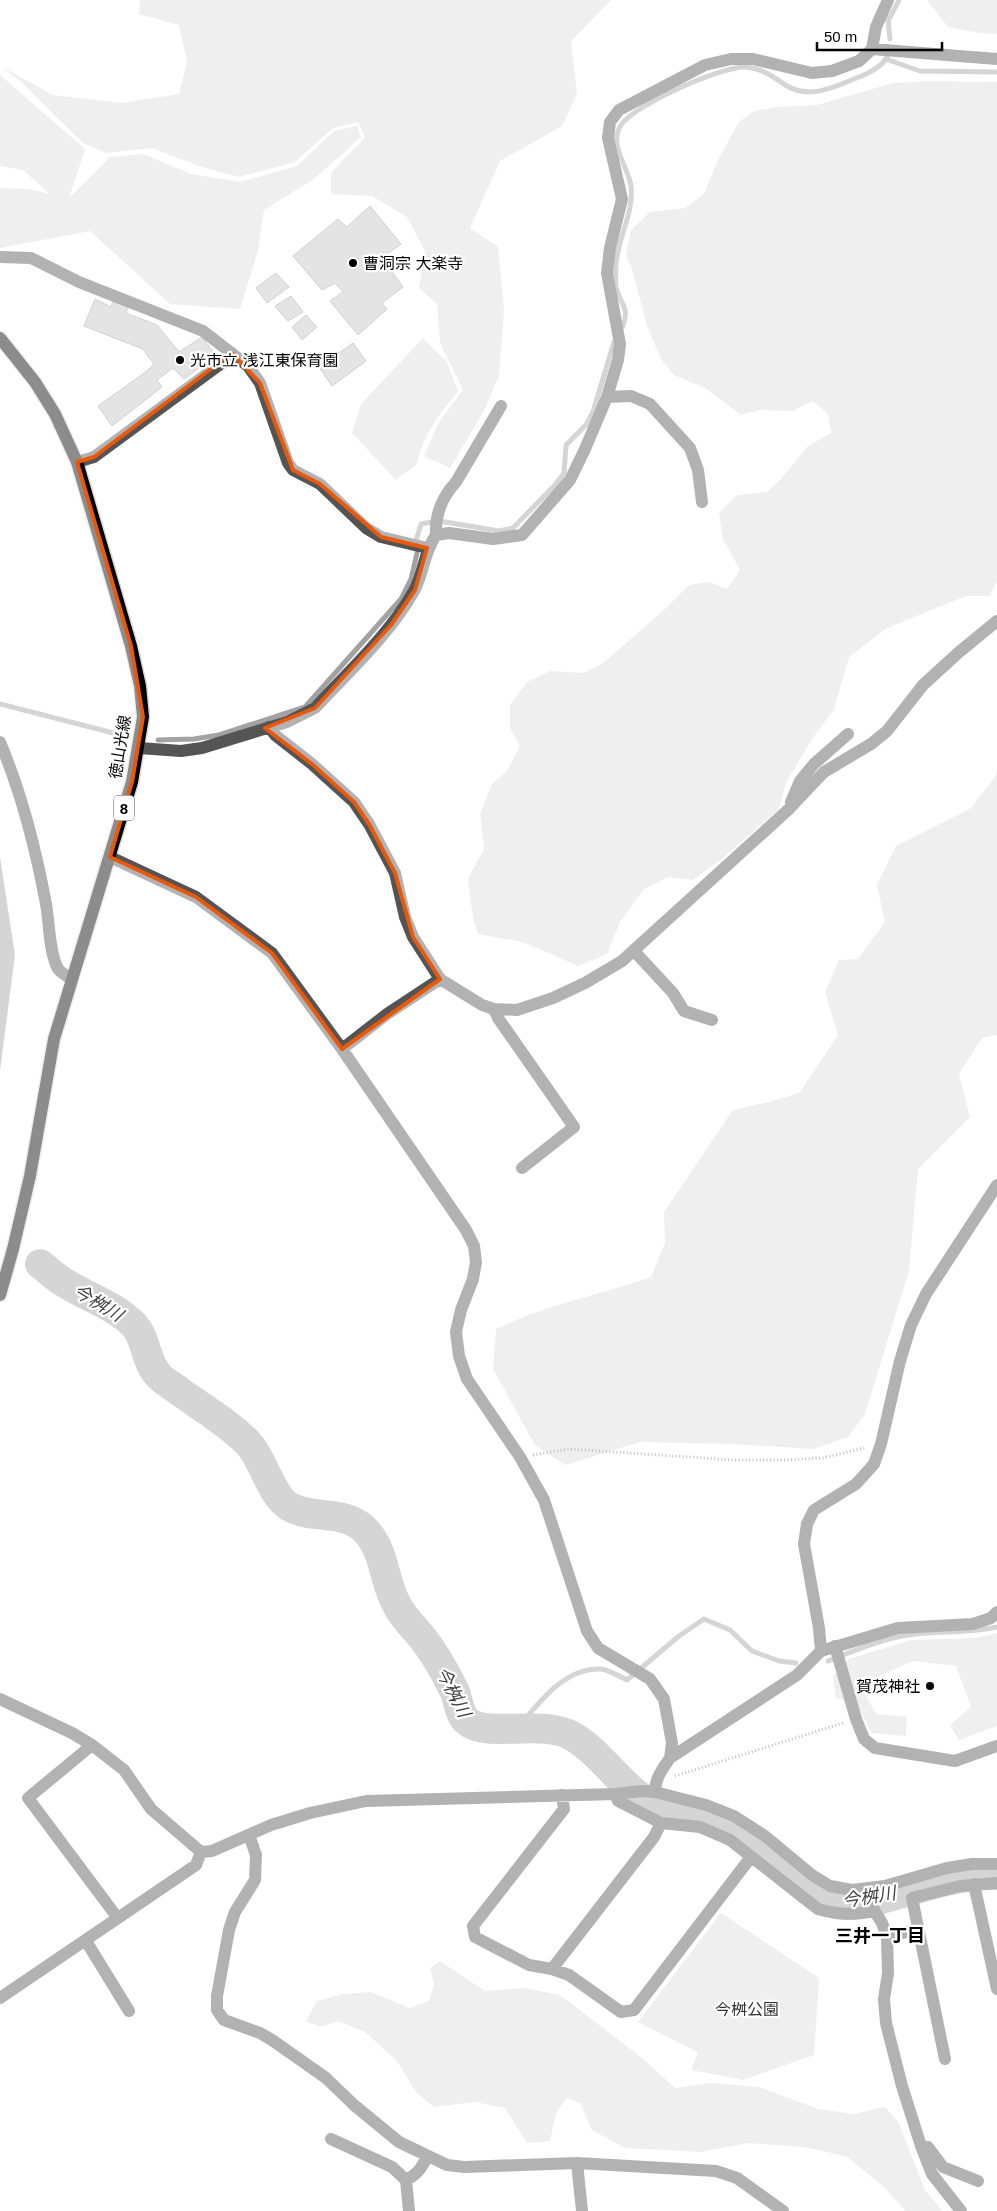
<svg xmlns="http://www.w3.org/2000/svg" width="997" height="2211" font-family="Arial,'Noto Sans JP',sans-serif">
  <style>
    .green { fill: #dbdbdb }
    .water { fill: #a2a2a2 }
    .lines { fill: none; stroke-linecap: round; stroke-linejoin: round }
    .stream { stroke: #a2a2a2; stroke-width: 5 }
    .river { stroke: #a2a2a2; stroke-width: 30 }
    .building { fill: #c4c4c4; stroke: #989898 }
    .major-casing { stroke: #dbdbdb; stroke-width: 15 }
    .path { stroke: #767676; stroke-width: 3; stroke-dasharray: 1 2.5; stroke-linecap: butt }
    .minor { stroke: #545454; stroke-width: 12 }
    .major { stroke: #000; stroke-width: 12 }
    .marked { fill: none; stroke: #e8590c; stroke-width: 4; stroke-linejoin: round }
    .poi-dot { fill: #000; stroke: #fff; stroke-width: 2 }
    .labels { text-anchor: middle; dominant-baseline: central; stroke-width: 4.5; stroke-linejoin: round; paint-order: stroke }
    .shield { fill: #fff; stroke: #4c4c4c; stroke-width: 1 }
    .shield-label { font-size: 15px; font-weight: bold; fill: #000 }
    .poi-label { font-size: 16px; fill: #000; stroke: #fff; text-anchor: start }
    .street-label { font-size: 16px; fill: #000; stroke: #fff }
    .park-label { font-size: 16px; fill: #323232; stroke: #fff }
    .water-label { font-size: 18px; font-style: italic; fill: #434343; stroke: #fff }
    .neighbourhood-label { font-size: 18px; font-weight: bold; fill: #000; stroke: #fff }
  </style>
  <rect width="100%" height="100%" fill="#fff"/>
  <path class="green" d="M140 0H611L571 41 577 94 562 126 500 161 470 228 498 247 504 311 499 376 484 411 450 468 424 456 439 422 463 390 440 343 437 304 419 288 425 251 407 217 372 196 331 194V173L365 137 358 122 333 128 295 162 239 177 202 167 152 148 106 153 83 143 19 80 0 66 53 95 123 103 179 94 187 61 179 25 139 14Z
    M927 0H997V34L979 33 948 27Z
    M0 75 85 149 69 198 110 157 143 154 191 174 240 182 297 166 334 131 357 126 361 137 314 179 264 210 258 251 240 309 170 304 90 231 0 248V188L29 189 50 194 23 170 0 166Z
    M928 81 997 82V581L990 596H966L887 628 849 657 834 709 812 739 786 783 779 809 723 858 693 880 668 877 644 889 620 922 607 954 578 966 523 942 478 934 473 918 468 879 484 849 480 814 492 784 507 771 520 746 510 728V705L527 682 550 671 584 673 602 664 665 609 689 585 709 582 727 589 740 570 723 539 719 513 737 495 767 492 781 479 808 446 831 433 828 414 813 401 793 411 760 410 741 415 705 388 674 375 661 359 647 326 632 269 626 255 631 230 650 212 685 208 704 194 718 160 739 122 754 111 778 107 817 105 893 83Z
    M423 338 447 362 458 391C439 416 423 433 417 464L396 480 352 433 361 404Z
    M997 770V1035L982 1038 959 1074 970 1117 918 1169 909 1271 865 1414 848 1437 813 1449 734 1444 640 1442 565 1465 535 1445 493 1369 496 1329C545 1305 599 1295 651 1277L665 1243 664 1212 733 1110 769 1102 799 1093 838 1035 825 992 839 960 858 959 885 922 877 885 896 846 971 808 995 777Z
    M997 1633V1726L959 1740 950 1725 971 1707 956 1666 913 1661 868 1681 865 1694 876 1714 907 1717 906 1736 872 1733 856 1703 836 1698 833 1676 849 1659 911 1640 976 1638Z
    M721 1913 819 1978 814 2055 743 2080 691 2070 698 2052 638 2022Z
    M440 1961 485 1991 523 1988 560 1995 641 2057 675 2088 711 2083 759 2087 818 2109 854 2114 884 2107 898 2121 925 2190 942 2211H906L884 2187 846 2156 803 2147 748 2143 701 2152 625 2148 592 2130 580 2103 567 2098 556 2113 550 2141 527 2143 505 2108 475 2102 434 2107 416 2092 397 2061 365 2032 337 2021 320 2027 306 2021 317 2001 343 1994 371 1992 410 2008 429 2001 434 1984 430 1968Z"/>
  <path class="water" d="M0 857 15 955 0 1071Z"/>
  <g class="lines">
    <path class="stream" d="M890 39 888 21 899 0
      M886 59 920 71 997 72
      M623 326C630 306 620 305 616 287 615 280 616 271 616 264 618 237 634 214 631 186 628 166 608 145 621 125 634 105 721 66 746 67 763 68 774 78 787 86 811 100 836 86 859 77 869 73 885 65 888 54
      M439 521 499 531 513 528 555 485 564 473 566 445 586 425 593 412 614 342
      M416 541 421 524 431 522
      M0 704 129 737
      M158 740 194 739 219 735 305 707 401 599 411 579 417 553
      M828 1661C850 1652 874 1642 897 1637 930 1629 964 1635 997 1627
      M517 1729C538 1704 564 1667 601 1669 609 1670 619 1676 627 1680L679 1636 704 1619 730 1630 752 1651 779 1661 796 1663"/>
    <path class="river" d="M40 1264C48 1270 56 1278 65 1283 87 1297 116 1306 134 1325 147 1339 145 1362 159 1376 164 1382 173 1386 179 1391 202 1408 229 1423 249 1444 264 1461 271 1496 290 1507 313 1520 347 1509 366 1531 386 1553 383 1581 397 1605 403 1618 415 1628 424 1640 435 1654 445 1672 453 1688 459 1698 458 1715 468 1722 488 1738 543 1719 572 1736 603 1754 621 1788 653 1805 668 1813 685 1812 702 1816 722 1820 746 1836 762 1848 787 1867 805 1897 837 1904 856 1908 880 1899 899 1894 931 1885 963 1874 997 1875"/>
  </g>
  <path class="building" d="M370 206 401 244 382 258 403 287 382 303 387 309 358 335 330 301 343 292 335 283 322 290 293 256 338 219 347 227Z
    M276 273 289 287 267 303 256 288Z
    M291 296 303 312 288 321 275 306Z
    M95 299 111 307 113 301 128 307 126 313 157 325 179 352 202 337 216 355 184 379 173 368 157 380 162 387 112 426 98 406 147 371 154 364 143 349 84 326Z
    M306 315 317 327 302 340 292 327Z
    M353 343 366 361 332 386 319 367Z"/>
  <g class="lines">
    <defs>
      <path id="major" d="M0 338 35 382 55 414 77 462 131 646 140 686 143 717 132 782 54 1039 30 1176 13 1249 0 1295"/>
    </defs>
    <use href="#major" class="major-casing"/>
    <path class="path" d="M533 1455 569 1449 734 1460H782L823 1458 864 1448
      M675 1776 843 1723"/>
    <path class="minor" d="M872 49 997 59
      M0 257 31 258 79 282 203 331 248 366 260 383 288 463 293 470 320 484 366 528 381 537 427 548
      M607 397 631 396 650 404 690 448 698 470 702 502
      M77 462 94 457 226 360 232 353
      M436 535C435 514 442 497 456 482L501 406
      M269 727 275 735 312 764 354 802 369 824 395 873 405 917 413 937 440 979 482 1005 494 1009 517 1010 553 998 585 983 622 961 789 809 824 772 871 744 887 731 923 685 958 653 997 621
      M0 742C21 792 35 846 45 899 50 921 48 947 57 967 59 972 66 975 71 979
      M139 748 181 751 202 748 287 722 315 708C349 671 389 635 414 591 424 573 423 554 436 535L449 533 493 539 522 535 570 480 585 449 607 397 618 360 620 344 607 273 610 248 622 199 608 138 610 122 619 110 705 65 731 59H753L812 73 832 71 859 61 872 49 876 27 888 0
      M791 802 800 781 814 764 848 734
      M110 857 196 897 272 953 342 1049 466 1230 474 1246 476 1262 473 1279 461 1310 456 1332 459 1356 467 1379 520 1457 544 1500 587 1631 598 1648 650 1679 664 1699 672 1743 670 1758
      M634 951 673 993 684 1011 712 1020
      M494 1009 498 1018 574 1127 522 1168
      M342 1049 387 1014 440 979
      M835 1646 856 1719 864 1739 875 1748 955 1761 997 1746
      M821 1651 819 1628 804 1544 807 1524 814 1510 856 1484 874 1464 881 1444 900 1361 911 1325 926 1294 997 1185
      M0 1699 72 1733 92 1745 124 1770 151 1809 201 1852 212 1851 271 1825 310 1813 366 1801 615 1794 642 1791 655 1792 706 1805 734 1816 765 1836 812 1875 830 1886 852 1890 885 1886 947 1868 972 1864H997
      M92 1745 28 1798 117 1917
      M655 1792C655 1778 662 1770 670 1758L797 1675 821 1651 898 1628 973 1624 991 1618 997 1612
      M615 1794 618 1801 661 1823 700 1827 730 1840 818 1909C838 1915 854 1915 874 1911
      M562 1795 564 1809 473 1926 475 1937 529 1965 552 1969 569 1975 621 2012 634 2010 751 1857
      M249 1835 256 1855 255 1880 235 1912 229 1930 217 1996V2010L224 2020 260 2033 272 2040 326 2078 354 2105 399 2142 447 2165 464 2167 577 2163 716 2171 737 2178 783 2211
      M974 1884 997 1989
      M867 1889 871 1905 882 1923 887 1937 888 1973 884 1999 886 2023 902 2086 921 2146 932 2174 961 2211
      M887 1937 918 1929
      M86 1941 129 2011
      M552 1969 654 1837 661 1823
      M0 1998 196 1865 201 1852
      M945 2059 912 1898 960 1886 997 1883
      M331 2139 392 2167 406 2180 409 2211
      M921 2146 928 2147 943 2167 978 2181
      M577 2163 582 2211
      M406 2180C417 2175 422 2167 427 2157"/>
    <use href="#major" class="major"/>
  </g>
  <path d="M0 0H997V2211H0ZM232 353 260 383 293 470 320 484 381 537 427 548 415 590 391 625 315 708 265 728 312 764 354 802 369 824 395 873 413 937 440 979 342 1049 272 953 196 897 110 857 132 782 143 717 131 646 77 462 94 457Z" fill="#fff" fill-opacity=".55" fill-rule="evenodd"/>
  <path class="marked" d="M232 353 260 383 293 470 320 484 381 537 427 548 415 590 391 625 315 708 265 728 312 764 354 802 369 824 395 873 413 937 440 979 342 1049 272 953 196 897 110 857 132 782 143 717 131 646 77 462 94 457Z"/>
  <g class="poi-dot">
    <circle cx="353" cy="263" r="5"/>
    <circle cx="180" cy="360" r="5"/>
    <circle cx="930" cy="1686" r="5"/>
  </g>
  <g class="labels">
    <rect class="shield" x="114" y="795.5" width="20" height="25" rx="4"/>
    <g class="shield-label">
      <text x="124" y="808">8</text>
    </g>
    <g class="poi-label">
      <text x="363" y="263">曹洞宗 大楽寺</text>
      <text x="190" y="360">光市立 浅江東保育園</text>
      <text x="920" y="1686" text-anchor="end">賀茂神社</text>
    </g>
    <g class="street-label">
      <text transform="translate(120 747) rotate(-81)">徳山光線</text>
    </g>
    <g class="park-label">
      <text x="747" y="2009">今桝公園</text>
    </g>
    <g class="water-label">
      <text transform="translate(98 1303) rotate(31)">今桝川</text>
      <text transform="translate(453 1692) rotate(63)">今桝川</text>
      <text transform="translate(869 1897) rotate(-9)">今桝川</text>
    </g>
    <g class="neighbourhood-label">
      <text x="880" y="1936">三井一丁目</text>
    </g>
  </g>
  <path d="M817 42v8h125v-8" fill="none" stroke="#000000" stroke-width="2.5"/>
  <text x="824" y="42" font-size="15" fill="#000000" stroke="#ffffff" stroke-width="4" paint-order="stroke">50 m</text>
</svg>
